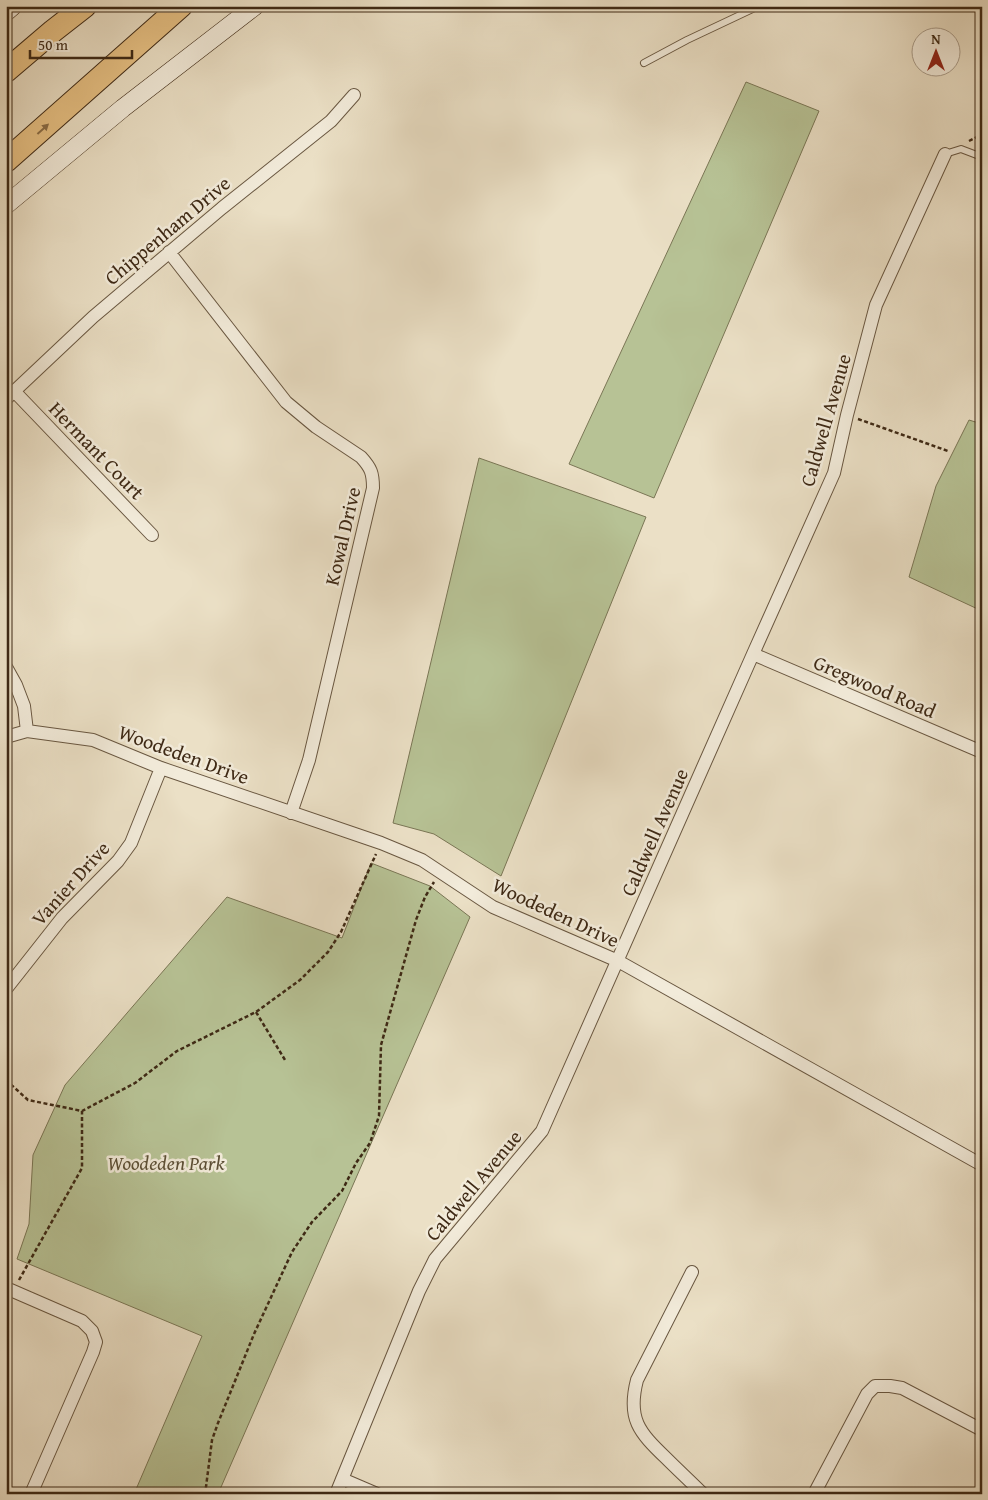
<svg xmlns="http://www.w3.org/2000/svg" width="988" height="1500" font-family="'Gentium Book Plus',serif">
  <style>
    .green { fill: #b7c295; stroke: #7a7655 }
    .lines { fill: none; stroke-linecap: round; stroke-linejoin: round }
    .lane-casing { stroke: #695741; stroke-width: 8 }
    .street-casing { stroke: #695741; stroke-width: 14 }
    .secondary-casing { stroke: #3e2915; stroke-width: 19 }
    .highway-casing { stroke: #3e2915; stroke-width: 24 }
    .path { stroke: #3e2915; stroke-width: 2.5; stroke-dasharray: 4 2.5; stroke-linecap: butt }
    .lane { stroke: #f2ebda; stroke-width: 6 }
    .street { stroke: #f2ebda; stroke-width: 12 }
    .secondary { stroke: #f2ebda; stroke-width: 18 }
    .highway { stroke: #e6c083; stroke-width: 22 }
    .oneway { fill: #8a6d46 }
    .labels { text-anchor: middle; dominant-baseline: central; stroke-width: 5; stroke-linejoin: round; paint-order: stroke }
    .street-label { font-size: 20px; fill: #3e2915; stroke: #f2ebda }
    .park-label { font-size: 20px; font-style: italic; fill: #5c4f35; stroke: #f2ebda }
  </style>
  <rect width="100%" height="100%" fill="#ebe0c6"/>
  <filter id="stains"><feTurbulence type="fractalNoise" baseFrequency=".004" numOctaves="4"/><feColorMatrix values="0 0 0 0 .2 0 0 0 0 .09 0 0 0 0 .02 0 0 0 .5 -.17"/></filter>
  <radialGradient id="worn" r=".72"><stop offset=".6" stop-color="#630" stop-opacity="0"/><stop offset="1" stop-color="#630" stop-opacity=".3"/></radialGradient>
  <path class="green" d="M746 82 819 111 654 498 569 464Z
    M969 420 982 424V611L909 577 936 486Z
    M479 458 646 517 501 876 434 834 393 823Z
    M371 863 430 886 470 917 218 1494H134L202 1336 17 1259 29 1224 33 1155 65 1085 227 897 342 938Z"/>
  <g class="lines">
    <defs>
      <path id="lane" d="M644 63 687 40 759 6
        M945 154 961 149 982 157"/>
      <path id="street" d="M169 252 286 402 316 427 361 457C371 468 373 473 373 488L309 760 291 813
        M14 391 152 535
        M6 399 93 317 222 208 331 121 354 95
        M753 654 982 752
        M6 667 16 685 24 706 27 731
        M6 737 27 731 93 740 161 768 381 843 422 860 493 907 618 961 982 1165
        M6 989 62 918 118 861 131 843 161 768
        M692 1272 637 1380C627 1419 639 1432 666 1458 678 1470 691 1482 703 1494
        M6 1288 82 1321 92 1331 96 1342 93 1352 31 1494
        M342 1479 377 1494
        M336 1494 419 1291 435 1259 542 1131 753 654 834 473 847 415 876 305 945 154
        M814 1494 867 1394 875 1386H890L902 1388 982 1430"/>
      <path id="secondary" d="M6 12 13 6
        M6 205 123 108 255 6"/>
      <path id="highway" d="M6 71 53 31 85 6
        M6 161 181 6"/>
    </defs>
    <use href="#lane" class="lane-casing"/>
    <use href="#street" class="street-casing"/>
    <use href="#secondary" class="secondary-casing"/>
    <use href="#highway" class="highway-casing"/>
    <path class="path" d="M969 141 981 135 982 114
      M858 419 948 451
      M256 1012 285 1060
      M6 1080 28 1100 82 1111 135 1083 177 1051 256 1012 300 980 328 952 341 932 376 854
      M19 1280 82 1168V1111
      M203 1494 206 1487 212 1440 218 1423 254 1334 292 1252 312 1222 342 1191 356 1163 370 1143 379 1116 381 1045 416 920 425 897 434 882"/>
    <use href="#lane" class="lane"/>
    <use href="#street" class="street"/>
    <use href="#secondary" class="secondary"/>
    <use href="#highway" class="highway"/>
  </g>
  <defs><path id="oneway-solid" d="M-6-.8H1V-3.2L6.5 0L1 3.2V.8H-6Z" transform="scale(1.25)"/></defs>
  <use class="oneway" href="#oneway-solid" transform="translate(43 129) rotate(-42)"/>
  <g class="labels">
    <g class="street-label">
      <text transform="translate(167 230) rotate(-40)">Chippenham Drive</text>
      <text transform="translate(825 420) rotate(-74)">Caldwell Avenue</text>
      <text transform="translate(97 450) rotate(46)">Hermant Court</text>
      <text transform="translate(342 536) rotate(-77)">Kowal Drive</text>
      <text transform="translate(875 686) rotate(23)">Gregwood Road</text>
      <text transform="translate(184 754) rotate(20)">Woodeden Drive</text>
      <text transform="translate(654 832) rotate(-66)">Caldwell Avenue</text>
      <text transform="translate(70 883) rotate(-48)">Vanier Drive</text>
      <text transform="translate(556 912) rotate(25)">Woodeden Drive</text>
      <text transform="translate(473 1185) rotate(-50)">Caldwell Avenue</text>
    </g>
    <g class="park-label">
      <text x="166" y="1162">Woodeden Park</text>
    </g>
  </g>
  <rect width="988" height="1500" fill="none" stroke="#ebe0c6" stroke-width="25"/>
  <rect x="8" y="8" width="973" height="1485" fill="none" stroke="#3e2915" stroke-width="2.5"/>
  <rect x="12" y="12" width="963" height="1475" fill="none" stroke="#3e2915"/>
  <g transform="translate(936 52)"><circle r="24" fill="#f2ebda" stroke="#aa9d8b"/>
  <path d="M0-4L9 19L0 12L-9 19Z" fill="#8f2418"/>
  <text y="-8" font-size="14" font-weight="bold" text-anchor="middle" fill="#3e2915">N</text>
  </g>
  <path d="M30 50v8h102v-8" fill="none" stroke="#3e2915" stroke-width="2.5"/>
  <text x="38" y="50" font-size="15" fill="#3e2915" stroke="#f2ebda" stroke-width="4" paint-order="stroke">50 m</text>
  <rect width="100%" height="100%" filter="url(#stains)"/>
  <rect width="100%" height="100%" fill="url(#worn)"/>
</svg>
